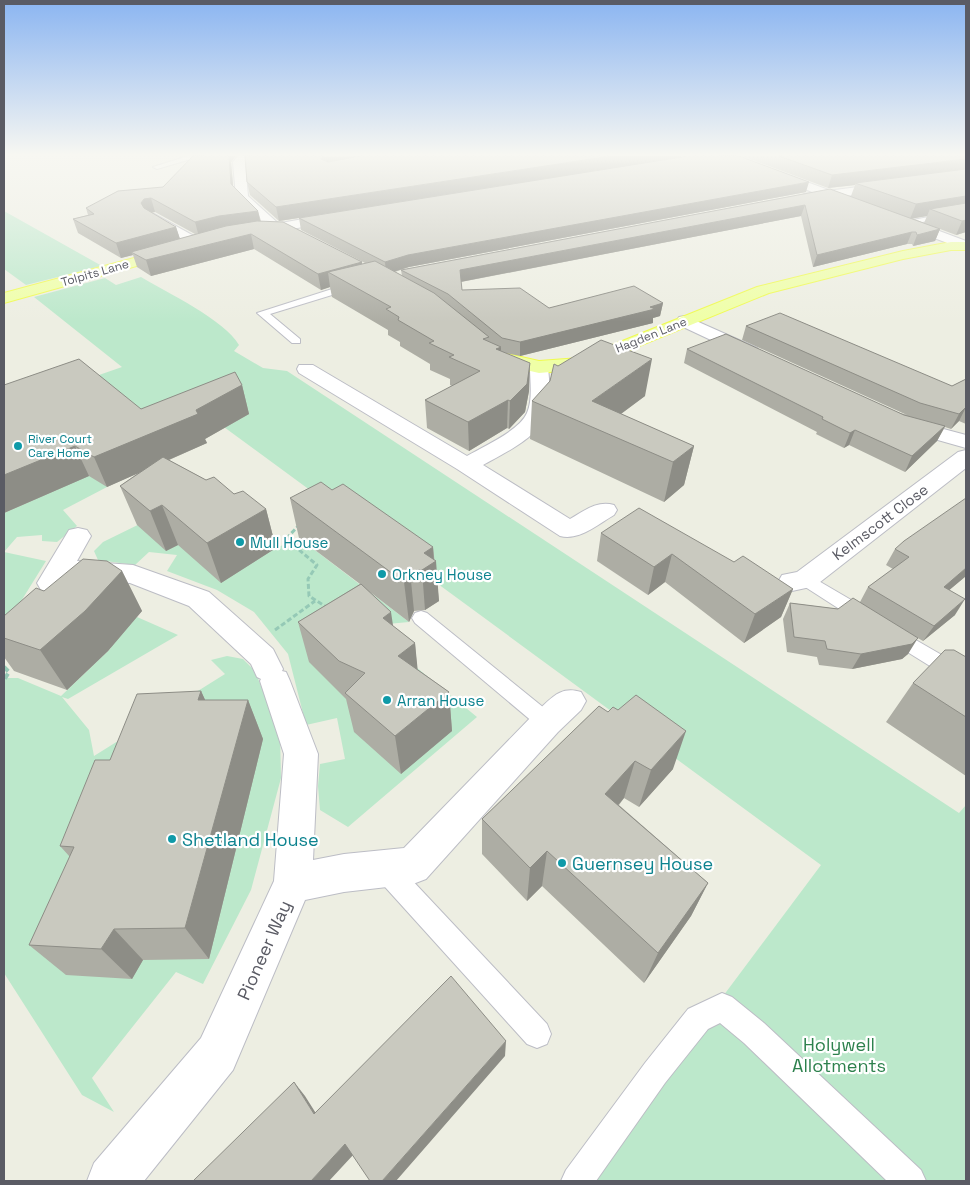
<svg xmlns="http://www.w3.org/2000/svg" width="970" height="1185" font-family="'Space Grotesk',sans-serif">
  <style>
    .green { fill: #bce8cb }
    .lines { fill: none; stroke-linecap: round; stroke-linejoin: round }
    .service-casing { stroke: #bcbdc5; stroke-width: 2 }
    .minor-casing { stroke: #bcbdc5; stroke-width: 2 }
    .tertiary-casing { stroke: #bcbdc5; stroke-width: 2 }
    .primary-casing { stroke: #f0fb4e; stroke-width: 2 }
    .path-far1 { stroke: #95c9b6; stroke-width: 3; stroke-dasharray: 5 2.5; stroke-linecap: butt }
    .path { stroke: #95c9b6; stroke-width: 4; stroke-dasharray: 6 3; stroke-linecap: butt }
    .service { fill: #fff; fill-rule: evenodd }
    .minor { fill: #fff; fill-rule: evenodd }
    .tertiary { fill: #fff; fill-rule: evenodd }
    .primary { fill: #efffa6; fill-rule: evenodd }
    .wall { fill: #adada4; fill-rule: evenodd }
    .shaded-wall { fill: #8d8d86 }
    .building { fill: #c9c9bf; stroke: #8d8d86 }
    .culture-dot { fill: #0f9aa8; stroke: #fff; stroke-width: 2 }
    .labels { text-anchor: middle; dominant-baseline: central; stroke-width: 4.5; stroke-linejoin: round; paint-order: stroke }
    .far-street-label { font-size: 12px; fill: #5a5b64; stroke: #fff }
    .far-culture-label { font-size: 12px; fill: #0d838f; stroke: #fff; text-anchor: start }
    .street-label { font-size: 15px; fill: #5a5b64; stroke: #fff }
    .culture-label { font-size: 15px; fill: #0d838f; stroke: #fff; text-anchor: start }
    .near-culture-label { font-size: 18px; fill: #0d838f; stroke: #fff; text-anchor: start }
    .near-street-label { font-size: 18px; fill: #5a5b64; stroke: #fff }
    .near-park-label { font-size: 18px; fill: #2d814d; stroke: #fff }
  </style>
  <rect width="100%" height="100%" fill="#edeee2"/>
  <path class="green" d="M4 211 102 266 26 285 4 269Z
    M141 277C166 292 225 320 239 345L234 351 263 368 287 371 959 813 966 805V1181H585L821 865 198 408 107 487 63 510 77 526 57 542 42 541V535L17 537 4 552 46 561 10 619 4 623V513L83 478 4 408 122 367 34 297 105 278 116 285Z
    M211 489 276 548 299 538 409 622 366 626 477 717 348 827 320 810 318 786 320 764 345 759 337 718 306 725 288 654 254 612 217 590 167 571 177 555 149 552 135 565 98 560 94 551 103 542Z
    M137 617 178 635 68 699 62 697 89 730 94 756 225 674 211 660 227 656 243 659 255 671 280 734 281 778 251 890 203 984 176 972 92 1078 114 1112 82 1095 4 973V678H18L61 696 111 648 104 646Z"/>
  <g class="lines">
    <defs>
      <path id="service" d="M188 156H201L157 169 153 167Z
        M966 210V214L906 225 902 222Z
        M354 282 359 285 358 287 270 314 300 339V343H292L257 313Z
        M805 573 870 611 873 616 870 621 864 623 858 621 799 583 796 579 799 575Z
        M421 611 427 613 554 716 557 722 554 728 547 731 540 728 415 623 412 618 415 613Z
        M895 628 966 669V687L959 684 888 640 886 635 888 630Z
        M385 857 394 861 547 1024 551 1034 547 1044 537 1048 527 1044 376 877 373 869 376 861Z
        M722 993 732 997 764 1023 921 1170 926 1181H887L744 1043 720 1023 708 1029 665 1083 596 1181H561L566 1170 645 1063 688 1009Z"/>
      <path id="minor" d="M966 173V179L804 202 798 198 804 194Z
        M337 213 344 217 342 220 275 232 268 228 275 224Z
        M154 214 203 241 205 244 203 247H193L149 221 147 218 149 215Z
        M685 316 757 348 760 352 757 356H745L679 325 676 321 679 317Z
        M539 361 546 363 548 367C549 380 551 394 549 407 543 436 506 452 483 465L570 519C584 511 597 500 614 505L617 510 614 515C597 525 579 541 560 536L457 469 299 373 297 369 299 365H313L467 456C484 446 519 431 527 413 533 399 530 382 530 367L532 363Z
        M906 419 966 435V448L899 429 895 425 899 421Z
        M966 450V468L815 586 792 591 782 589 778 582 782 575 797 572 958 452Z
        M78 528 87 530 91 536 77 561 133 565 209 592 273 649 283 669 282 671 286 672 290 681 318 754 313 860 344 854 404 848 536 712C551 699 560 685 581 692L586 701 581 710 558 732 426 879 413 884 344 892 305 900 233 1070 144 1181H87L94 1163 201 1038 274 881 284 754 260 681 261 679 257 677 251 664 189 606 130 583 67 579 61 590 51 592 41 590 37 583 69 530Z"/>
      <path id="tertiary" d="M238 156H249L245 162 248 196 280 225 282 228 280 231H270L236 197 233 162Z
        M719 156H735L859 201 861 204 859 207H851Z
        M902 217 966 241V250L897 224 895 221Z"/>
      <path id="primary" d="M951 242H966V250H951L903 259 769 293 583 369 539 373 487 361 485 357 487 353 494 351 539 361 580 358 757 287 903 251Z
        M171 248 176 249 178 252 176 255 4 303V293Z"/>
    </defs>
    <use href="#service" class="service-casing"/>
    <use href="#minor" class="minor-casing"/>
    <use href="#tertiary" class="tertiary-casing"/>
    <use href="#primary" class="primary-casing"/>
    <path class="path-far1" d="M300 524 286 539 317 565 308 579 309 596 328 608
      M275 630 315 601"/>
    <path class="path" d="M4 667 9 672 4 680"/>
    <use href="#service" class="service"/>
    <use href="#minor" class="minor"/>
    <use href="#tertiary" class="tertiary"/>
    <use href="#primary" class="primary"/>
  </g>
  <path class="wall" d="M191 156H236L231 162 233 186 258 211 261 221 362 262V264L365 263 301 230 299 218 279 221 250 195 247 182 245 156H681L680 158 806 192 409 267 395 272 402 276 401 270 851 196 855 185 828 188 742 156H966V232L956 235 940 229 935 241 913 246 912 244H907L813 267 801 216 461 282 462 290 549 308 663 303 660 316 653 318V323L520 356 505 353 529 391 525 412 509 429 507 428 469 451 427 428 425 400 452 386 450 385V379L430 370V364L400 346V342L388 335V330L332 297 330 287 321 290 254 249 151 276 137 267 133 255 121 258 78 233 73 219 88 215 86 208 163 187 191 158ZM155 212 195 234 180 239 176 227 151 213ZM927 216 924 223 912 218Z
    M746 326 952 386 966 379V424L959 421 951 429 945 427 937 441 905 472 849 445 844 448 816 434 817 432 684 363 687 349 907 415 742 340Z
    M4 385 141 409 242 385 249 414 205 439 207 443 169 460 206 480 266 509 276 548 221 583 178 545 166 551 137 525 120 486 138 473 107 487 89 476 4 513Z
    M645 396 621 414 694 446 684 485 664 502 530 439 532 401Z
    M332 490 433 547 439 601 425 610 414 611 409 622 370 592 393 626 415 643 417 669 449 692 452 731 401 774 354 732 346 699 309 662 298 622 360 584 299 538 290 498Z
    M601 533 734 562 793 589 781 617 744 643 665 582 648 595 597 561Z
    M895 549 966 576 949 590 955 615 923 641 916 637 908 654 902 659 852 669 819 665 817 657 787 652 783 619 790 603 838 609 860 602 868 587 893 569 886 565Z
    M122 571 142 611 108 651 67 690 14 671 4 657V616L44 591Z
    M966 657V776L886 722 913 683Z
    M201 691 205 700H248L263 739 209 959 143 960 132 979 66 975 29 945 70 857 60 846 110 760Z
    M599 706 673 769 639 807 624 798 619 805 708 883 691 916 644 983 542 886 527 901 482 854V819Z"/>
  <path class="shaded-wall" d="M229 156H236L231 162 234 197 231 184Z
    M399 156 325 169 321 159 323 157Z
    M611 156H681L680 158 279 221 276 207Z
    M966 159V170L855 183V185L828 188 832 175Z
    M809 182 806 192 409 267 386 274 385 262 408 255Z
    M966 196V209H930L927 216 910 219 916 204Z
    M151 198 155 212 149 213 145 217 141 203 144 199Z
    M805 205 801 216 460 282V270Z
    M258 211 261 225 199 237 195 222 219 216Z
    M966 220V232L956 235 962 221Z
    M176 227 181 242 131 252 133 255 121 258 116 243Z
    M940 229 935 241 913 246 917 235Z
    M912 232 907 244 813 267 817 255Z
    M251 234 254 249 151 276 146 260Z
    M362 262 364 278 328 272 330 287 321 290 318 274Z
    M663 303 660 316 653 318V323L520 356V342Z
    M501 347V374L496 349Z
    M652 359 645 396 599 430 592 401Z
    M530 363 529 391 525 412 509 429 510 401Z
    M242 385 249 414 205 439 207 443 107 487 94 457 196 410Z
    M508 400 507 428 469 451 468 422Z
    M966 407 959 421 951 429 959 414Z
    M945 426 937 441 905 472 912 456Z
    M855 430 849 445 844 448 850 433Z
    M75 446 89 476 4 513V475Z
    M694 446 684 485 664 502 673 462Z
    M162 505 178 545 166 551 150 511Z
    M266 509 276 548 221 583 207 543Z
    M433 547 434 562 436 561 439 601 425 610 422 570 424 553Z
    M672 554 665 582 648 595 654 567Z
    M966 568V576L934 603 944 587Z
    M122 571 142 611 108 651 67 690 40 650Z
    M410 571 414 611 409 622 404 582Z
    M793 589 781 617 744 643 755 614Z
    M965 599 955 615 923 641 934 626Z
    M391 612 397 652 383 618Z
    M918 638 908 654 902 659 852 669 861 654Z
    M415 643 419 683 398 656Z
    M201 691 219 730 198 700Z
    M449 692 452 731 401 774 395 736Z
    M248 700 263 739 209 959 185 928Z
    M686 731 673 769 639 807 651 770Z
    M635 761 624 798 597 830 605 794Z
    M547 851 542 886 527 901 530 868Z
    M708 883 691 916 644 983 658 953Z
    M114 929 143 960 132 979 101 949Z
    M506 1041 505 1056 396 1181H382Z
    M294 1082 305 1096 324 1126 314 1114Z
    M345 1144 354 1154 329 1181H311Z"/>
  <path class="building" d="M193 156H229L231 184 258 211 219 216 195 222 151 198 144 199 141 203 144 208 176 227 116 243 73 219 94 214 86 208 118 191 163 187Z
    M245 156H323L321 159 328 162 360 156H611L276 207 247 182Z
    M688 156H739L809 182 408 255 385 262 299 218Z
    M779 156H966V159L832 175Z
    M966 169V196L916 204 855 183Z
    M830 189 940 229 917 235 916 232H912L817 255 805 205 460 270 462 290 520 288 549 308 634 286 663 303 650 307 655 309 520 342 502 338 448 294 401 270Z
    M966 203V220L962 221 930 209Z
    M257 221 283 222 362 262 318 274 251 234 146 260 131 252 226 226Z
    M375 261 434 293 489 337 483 339 501 347 496 349 530 363 527 384 510 401 508 400 468 422 425 400 480 371 449 357 454 355 429 343 434 341 398 320 399 317 386 309 391 307 328 272Z
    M780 313 952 386 966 379V407L959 414 920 403 746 326Z
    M726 334 904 415 945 426 912 456 855 430 850 433 822 419 823 417 687 349Z
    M601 340 652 359 592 401 694 446 673 462 532 401 550 381 554 364 558 366Z
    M79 359 141 409 235 372 242 385 196 410 198 414 94 457 75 446 4 475V385Z
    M163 457 206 480 214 477 234 494 243 491 266 509 207 543 162 505 150 511 120 486Z
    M321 482 332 490 343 484 433 547 424 553 436 561 422 570 410 571 404 582 290 498Z
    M966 498V568L944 587 965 599 934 626 868 587 909 557 895 549 904 541Z
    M639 508 734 562 743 556 793 589 755 614 672 554 654 567 601 533Z
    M83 559 107 561 122 571 85 611 40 650 4 638V616L36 588 44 591Z
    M361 584 391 612 383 618 415 643 398 656 449 692 395 736 345 693 365 673 339 661 298 622Z
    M853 598 918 638 912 644 861 654 827 649 825 641 794 637 790 603 838 609Z
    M945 650H954L966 657V717L913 683Z
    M201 691 198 700H248L185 928 114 929 101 949 29 945 74 847 60 846 95 760H110L137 694Z
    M636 695 686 731 651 770 635 761 605 794 708 883 658 953 547 851 530 868 482 819 599 706 608 712 613 707 618 710Z
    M451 976 506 1041 382 1181H370L345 1144 311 1181H193L294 1082 314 1114Z"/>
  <linearGradient id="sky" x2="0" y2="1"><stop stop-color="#8bb5f1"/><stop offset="0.48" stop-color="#f7f7f2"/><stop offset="1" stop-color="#f7f7f2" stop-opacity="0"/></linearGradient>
  <rect width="970" height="322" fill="url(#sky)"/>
  <g class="culture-dot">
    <circle cx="18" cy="446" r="5"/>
    <circle cx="240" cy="542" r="5"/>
    <circle cx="382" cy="574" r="5"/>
    <circle cx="387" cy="700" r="5"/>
    <circle cx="172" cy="839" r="5"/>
    <circle cx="562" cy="863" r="5"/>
  </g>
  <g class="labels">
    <g class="far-street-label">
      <text transform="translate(95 273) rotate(-16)">Tolpits Lane</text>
      <text transform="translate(651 335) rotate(-22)">Hagden Lane</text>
    </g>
    <g class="far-culture-label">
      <text x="28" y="439">River Court<tspan x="28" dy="14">Care Home</tspan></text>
    </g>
    <g class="street-label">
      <text transform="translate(880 522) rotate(-37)">Kelmscott Close</text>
    </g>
    <g class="culture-label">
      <text x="250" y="542">Mull House</text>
      <text x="392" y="574">Orkney House</text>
      <text x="397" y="700">Arran House</text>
    </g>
    <g class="near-culture-label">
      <text x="182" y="839">Shetland House</text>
      <text x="572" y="863">Guernsey House</text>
    </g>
    <g class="near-street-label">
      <text transform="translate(264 950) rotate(-66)">Pioneer Way</text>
    </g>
    <g class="near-park-label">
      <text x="839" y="1044">Holywell<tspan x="839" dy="21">Allotments</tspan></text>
    </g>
  </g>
  <rect width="970" height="1185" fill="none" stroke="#5a5b64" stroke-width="10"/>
</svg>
